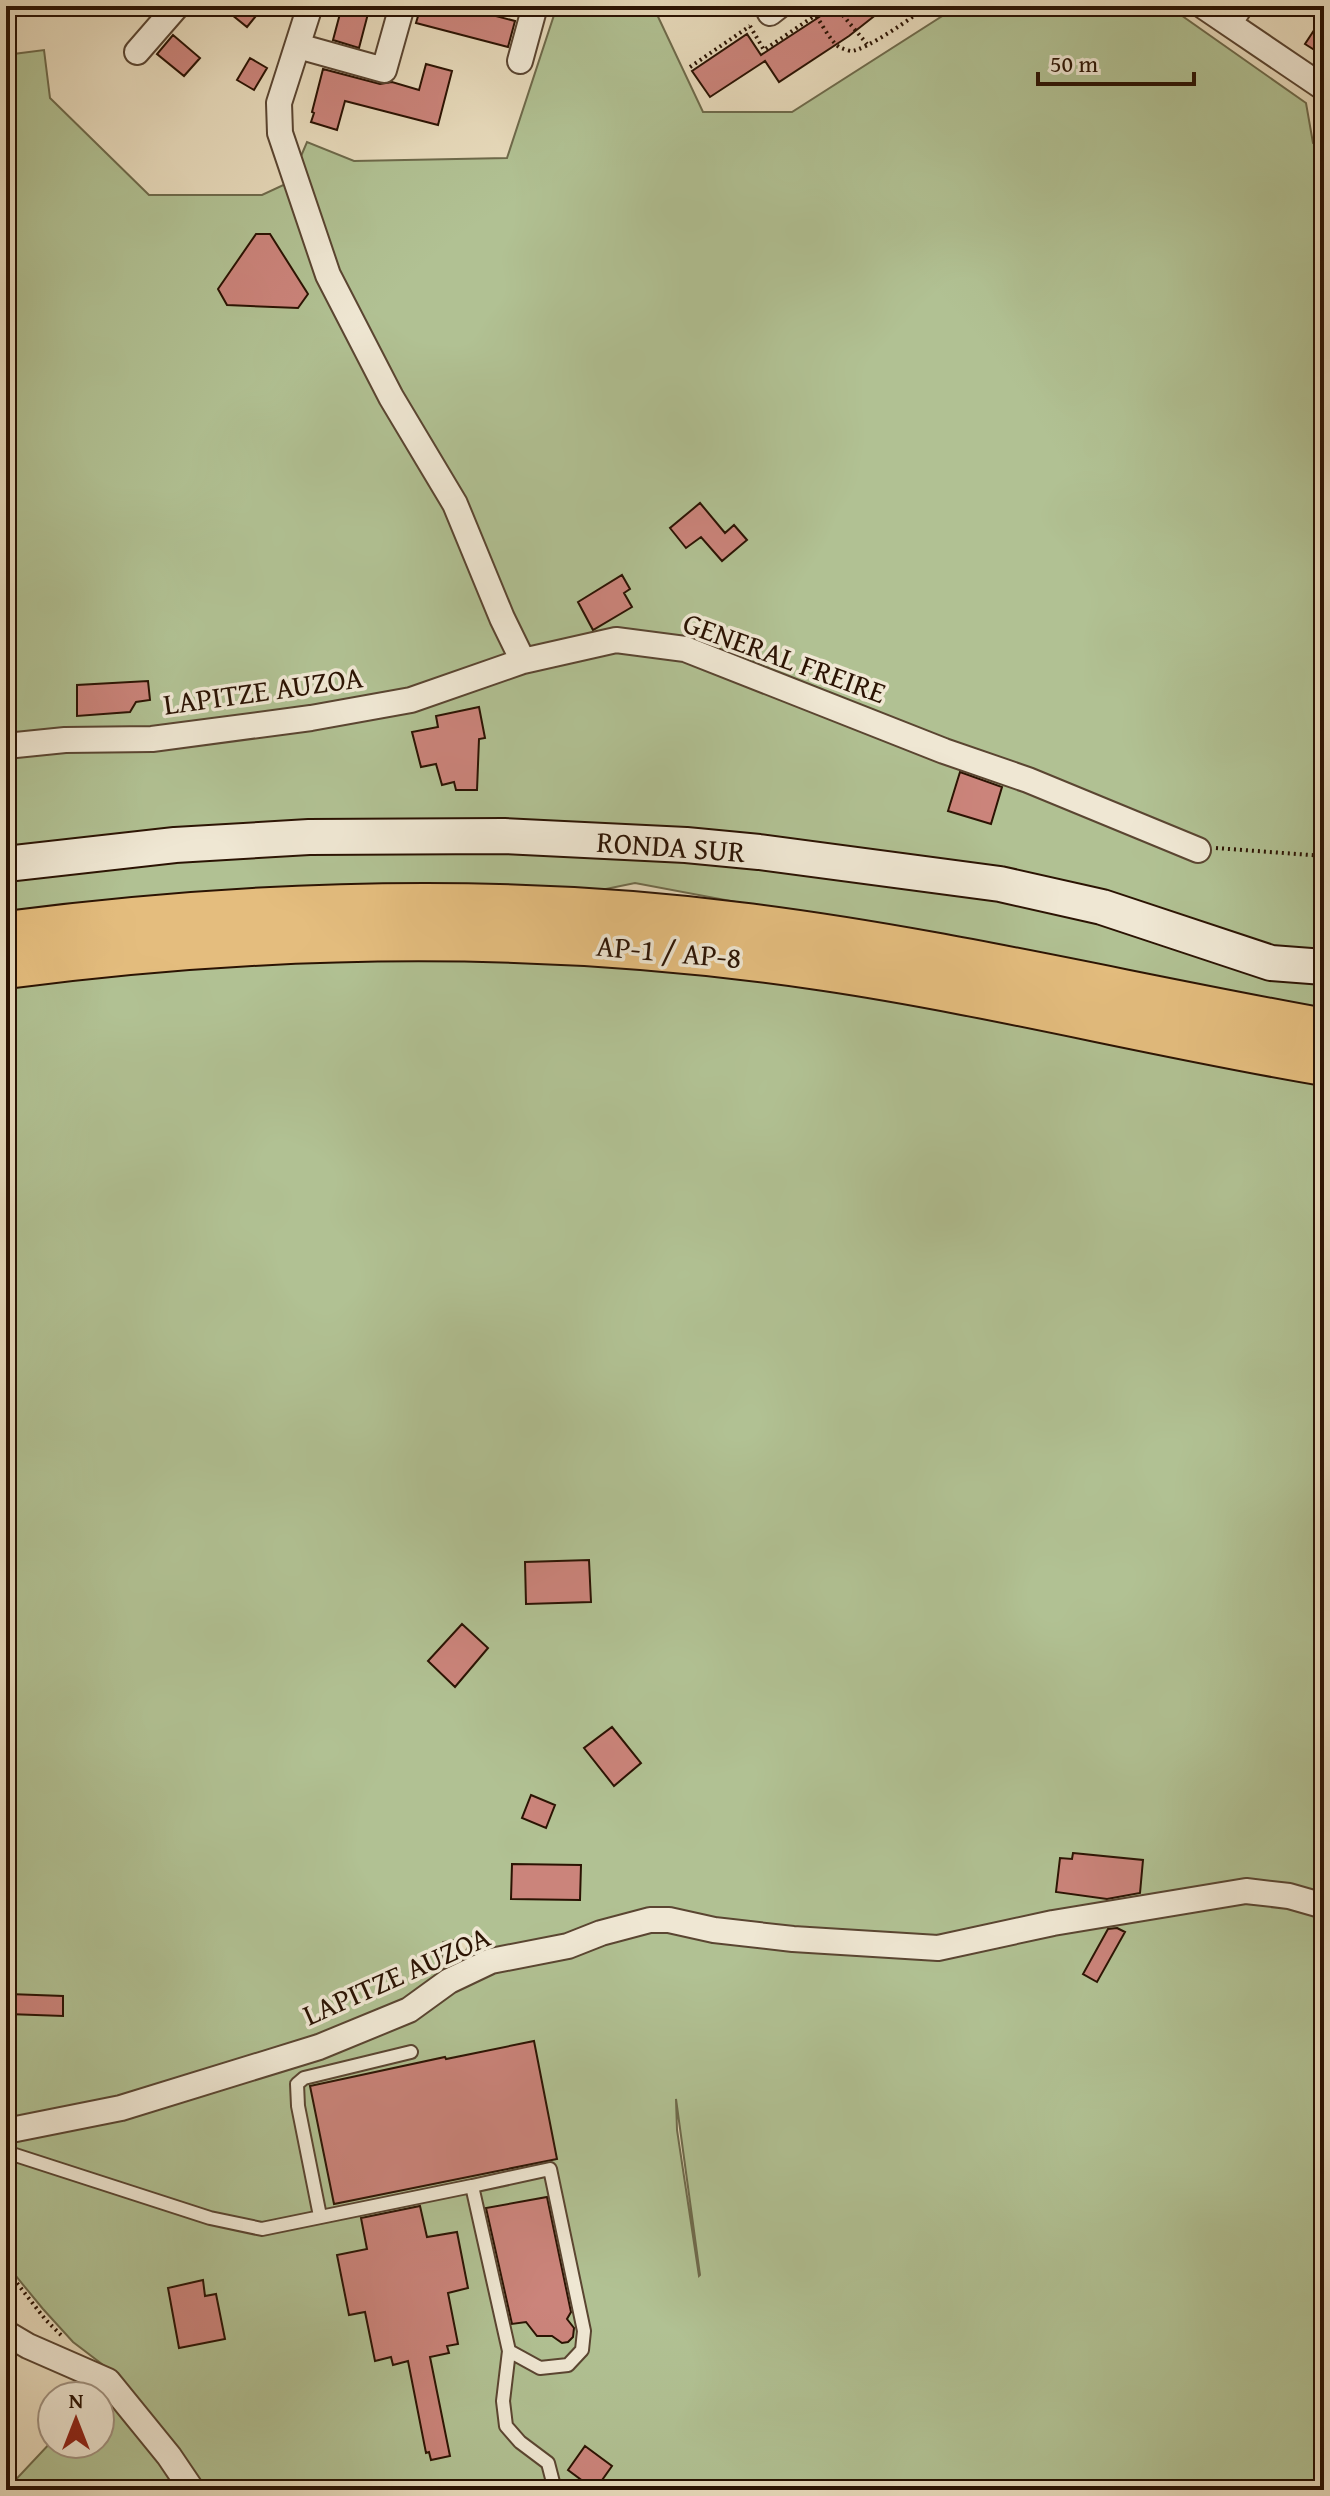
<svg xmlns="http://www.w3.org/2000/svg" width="1330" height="2496" font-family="'Gentium Book Plus',serif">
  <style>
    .green { fill: #b1c193; stroke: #6e6a4b; stroke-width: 2; fill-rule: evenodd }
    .building { fill: #cb847b; stroke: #2b1303; stroke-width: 2 }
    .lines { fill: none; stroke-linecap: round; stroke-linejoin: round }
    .lane-casing { stroke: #5a4531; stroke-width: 16 }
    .street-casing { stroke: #5a4531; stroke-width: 28 }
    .secondary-casing { stroke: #2b1303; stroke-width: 38 }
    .highway-casing { stroke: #2b1303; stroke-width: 48 }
    .path { stroke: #2b1303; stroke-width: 4; stroke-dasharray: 2 4; stroke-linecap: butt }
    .lane { stroke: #efe7d3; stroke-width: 12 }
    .street { stroke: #efe7d3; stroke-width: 24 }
    .secondary { stroke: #efe7d3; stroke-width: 34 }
    .highway { stroke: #e4bd7e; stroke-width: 44 }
    .labels { text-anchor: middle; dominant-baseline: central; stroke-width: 7; stroke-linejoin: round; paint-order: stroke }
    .street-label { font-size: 30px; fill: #2b1303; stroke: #efe7d3 }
  </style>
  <rect width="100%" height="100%" fill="#e7dabb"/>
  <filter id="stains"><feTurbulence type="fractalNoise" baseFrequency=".0025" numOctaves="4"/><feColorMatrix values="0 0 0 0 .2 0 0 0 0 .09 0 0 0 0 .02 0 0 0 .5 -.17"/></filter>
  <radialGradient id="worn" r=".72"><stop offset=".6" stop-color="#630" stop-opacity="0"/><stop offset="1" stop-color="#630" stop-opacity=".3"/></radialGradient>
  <path class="green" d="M557 6H653L703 112H792L958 6H1168L1306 103 1313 143 1324 146V1012L635 883 240 964 476 957 676 969 918 997 1155 1052 1324 1084V2490H6L52 2441V2444H100V2396H94L101 2389 112 2395 137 2397 115 2374 73 2342 43 2309 6 2264V2139L215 2085 319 2047 409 2010 449 1981 458 1985 475 1974 497 1965 564 1953 624 1933 664 1926 752 1944 889 1951V1937L715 1922 674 1911 649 1914 566 1941 462 1963 471 1937 443 1942 442 1978 407 2005 320 2042 121 2102 6 2123V55L44 50 50 98 149 195H262L290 182 307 142 354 161 507 158ZM676 2099 700 2275 699 2276 677 2130Z"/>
  <path class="building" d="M221 6H264L247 27Z
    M342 6H370L359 48 333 40Z
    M421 6H458L515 21 508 47 416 23Z
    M836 6H887L849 36 779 82 765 61 710 97 692 71 747 34 761 55Z
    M1324 15V56L1305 44Z
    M173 35 200 58 184 76 157 54Z
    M250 58 267 68 254 90 237 80Z
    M426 64 452 71 438 125 345 101 337 130 311 122 314 113 312 112 323 69 380 84 392 82 419 90Z
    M256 234H270L308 294 298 308 227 305 218 289Z
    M700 503 725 533 734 525 747 540 722 561 701 537 686 548 670 528Z
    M622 575 630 589 624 593 632 607 593 630 578 602Z
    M148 681 150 700 136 702 130 712 77 716V685Z
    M479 707 485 738 479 739 477 790H456L454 782 442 785 436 764 421 767 412 732 438 727 436 716Z
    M960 772 1002 787 991 824 948 811Z
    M589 1560 591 1602 526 1604 525 1562Z
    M462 1624 488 1648 455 1687 428 1661Z
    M612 1727 641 1763 614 1786 584 1748Z
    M531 1795 555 1805 546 1828 522 1818Z
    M1073 1853 1143 1860 1140 1893 1107 1899 1056 1892 1060 1858 1072 1859Z
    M512 1864 581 1865 580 1900 511 1899Z
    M1117 1928 1125 1932 1097 1982 1083 1974 1108 1929Z
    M9 1994 63 1996V2016L8 2014Z
    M534 2041 557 2159 334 2204 310 2086 445 2057 446 2059Z
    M547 2197 571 2312 567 2319 574 2328 573 2337 568 2342 562 2343 552 2336H537L526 2322 512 2324 486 2208Z
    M420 2206 427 2237 457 2232 468 2288 448 2293 458 2344 447 2346 449 2353 430 2357 450 2456 431 2460 429 2452 426 2453 408 2361 393 2365 391 2357 375 2361 365 2312 349 2315 337 2255 367 2249 361 2218Z
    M203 2280 205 2296 216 2294 225 2339 179 2348 168 2288Z
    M585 2446 612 2466 595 2490 568 2470Z"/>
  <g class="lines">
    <defs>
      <path id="lane" d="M1233 28 1248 6
        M6 2152 210 2218 262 2229 472 2186
        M320 2216 298 2106 297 2084 304 2078 411 2052
        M509 2351 540 2368 568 2365 582 2350 584 2331 550 2169 472 2186 509 2351 503 2401 506 2426 520 2442 548 2463 555 2490"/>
      <path id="street" d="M310 6 279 103 280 133 328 275 391 397 455 504 502 618 523 661 616 640 685 649 944 751 1028 780 1198 850
        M1203 6 1324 88
        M770 13 779 6
        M298 46 384 70 402 6
        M137 52 177 6
        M520 61 535 6
        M6 746 65 740 152 739 311 718 411 700 523 661
        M6 2131 121 2108 319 2047 409 2010 449 1981 491 1961 568 1946 601 1933 650 1920H669L714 1930 793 1939 938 1948 1053 1923 1246 1891 1289 1896 1324 1906
        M6 2333 28 2346 108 2381 169 2456 192 2490"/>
      <path id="secondary" d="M6 864 175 845 309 837 504 836 686 845 759 852 1000 884 1102 907 1271 963 1324 967"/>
      <path id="highway" d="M6 934C249 903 495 894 739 925 936 949 1129 996 1324 1031
        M6 966C281 930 551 927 825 968 993 993 1157 1035 1324 1063"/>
    </defs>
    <use href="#lane" class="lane-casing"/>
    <use href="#street" class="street-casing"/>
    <use href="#secondary" class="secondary-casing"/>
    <use href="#highway" class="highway-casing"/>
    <path class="path" d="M810 6C818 17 829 40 839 47 841 48 849 51 851 51 864 51 916 16 926 6
      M835 6 867 44
      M750 26 764 50 829 6
      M690 67 750 26
      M1216 848 1324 856
      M6 2269 45 2319 61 2335"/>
    <use href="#lane" class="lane"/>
    <use href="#street" class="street"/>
    <use href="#secondary" class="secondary"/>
    <use href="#highway" class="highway"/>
  </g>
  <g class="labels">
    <g class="street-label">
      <text transform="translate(785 657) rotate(20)">GENERAL FREIRE</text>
      <text transform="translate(263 690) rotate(-8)">LAPITZE AUZOA</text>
      <text transform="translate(671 846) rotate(4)">RONDA SUR</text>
      <text transform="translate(669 951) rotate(5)">AP-1 / AP-8</text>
      <text transform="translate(396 1975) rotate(-24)">LAPITZE AUZOA</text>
    </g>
  </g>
  <rect width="1330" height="2496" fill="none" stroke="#e7dabb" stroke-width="32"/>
  <rect x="8" y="8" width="1314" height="2480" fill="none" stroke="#2b1303" stroke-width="4"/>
  <rect x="16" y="16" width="1298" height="2464" fill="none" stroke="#2b1303" stroke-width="2"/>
  <g transform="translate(76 2420)"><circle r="38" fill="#efe7d3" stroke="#a19280" stroke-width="2"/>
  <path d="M0-6L14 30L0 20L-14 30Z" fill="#8f2418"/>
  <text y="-12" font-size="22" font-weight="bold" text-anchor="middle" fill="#2b1303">N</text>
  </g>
  <path d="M1038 72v12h156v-12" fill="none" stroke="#2b1303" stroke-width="4"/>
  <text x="1050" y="72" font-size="24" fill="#2b1303" stroke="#efe7d3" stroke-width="6" paint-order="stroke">50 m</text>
  <rect width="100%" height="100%" filter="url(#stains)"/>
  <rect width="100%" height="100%" fill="url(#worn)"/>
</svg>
